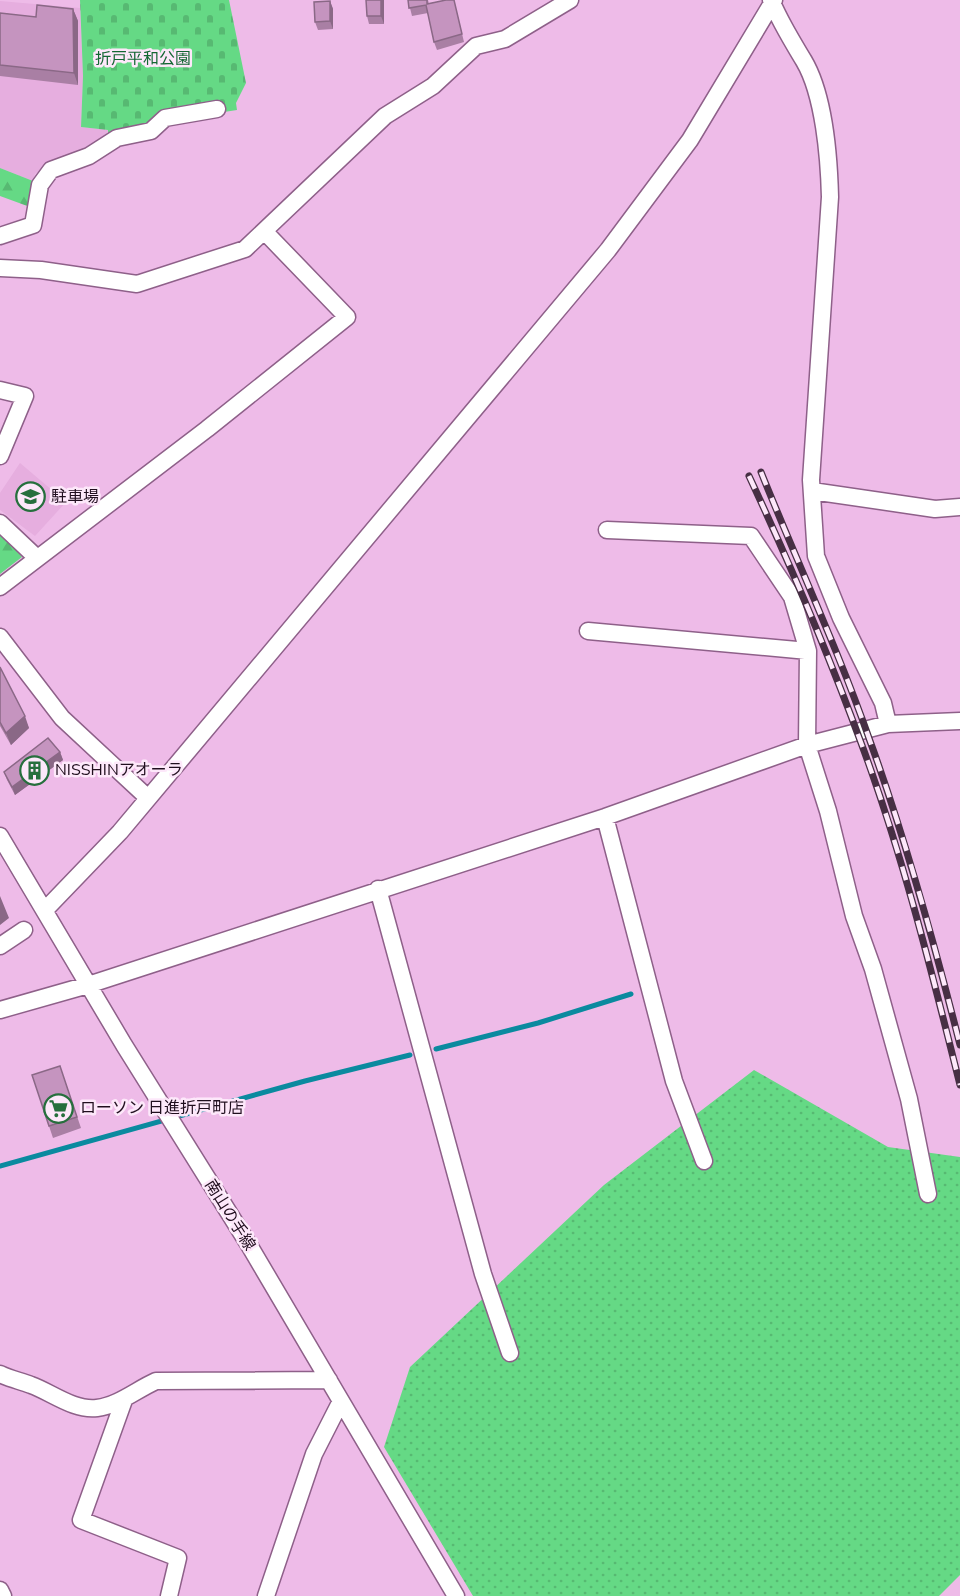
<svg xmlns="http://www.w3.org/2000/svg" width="960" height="1596" font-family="'Nunito Sans','Noto Sans JP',sans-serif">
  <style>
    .built { fill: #e6aedf }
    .grass { fill: url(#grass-dots) }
    .forest { fill: url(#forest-firs) }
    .cemetery { fill: url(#cemetery-stones) }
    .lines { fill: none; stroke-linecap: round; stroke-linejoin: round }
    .stream { stroke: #0a8a9f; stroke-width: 5 }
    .minor-casing { stroke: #8e6089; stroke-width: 19 }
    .minor { stroke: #fff; stroke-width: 16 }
    .rail-casing { stroke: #472f44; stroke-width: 7 }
    .rail { stroke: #fde8fa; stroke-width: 4.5; stroke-dasharray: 14; stroke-linecap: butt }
    .wall { fill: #a97fa4 }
    .shaded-wall { fill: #8a6886 }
    .building { fill: #c594bf; stroke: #8a6886; stroke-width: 1.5 }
    .labels { text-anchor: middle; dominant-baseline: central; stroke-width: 5; stroke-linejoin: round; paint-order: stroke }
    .park-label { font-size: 16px; fill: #146733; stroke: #fde8fa }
    .poi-label { font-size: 16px; fill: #200e1e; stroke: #fde8fa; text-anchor: start }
    .street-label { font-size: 16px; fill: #200e1e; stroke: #fde8fa }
  </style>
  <defs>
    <pattern id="grass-dots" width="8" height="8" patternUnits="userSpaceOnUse" patternTransform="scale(1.5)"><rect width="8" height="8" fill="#65d985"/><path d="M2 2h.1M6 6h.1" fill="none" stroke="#57b972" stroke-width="1.8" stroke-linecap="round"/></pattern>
    <pattern id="forest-firs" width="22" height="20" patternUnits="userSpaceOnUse" patternTransform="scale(1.5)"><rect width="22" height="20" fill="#65d985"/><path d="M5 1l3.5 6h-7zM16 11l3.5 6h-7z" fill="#57b972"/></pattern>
    <pattern id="cemetery-stones" width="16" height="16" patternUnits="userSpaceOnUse" patternTransform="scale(1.5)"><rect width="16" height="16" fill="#65d985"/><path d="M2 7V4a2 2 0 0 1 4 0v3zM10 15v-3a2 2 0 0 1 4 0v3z" fill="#57b972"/></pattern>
  </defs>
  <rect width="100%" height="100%" fill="#eebbe8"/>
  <path class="built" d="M0 1 80 8 83 76 81 127 109 130 96 148 45 166 35 174 33 181 0 168Z
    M20 463 66 502 35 536 0 510V493Z"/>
  <path class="grass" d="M754 1070 888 1147 960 1157V1575L939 1596H473L384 1447 410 1367 604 1185Z"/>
  <path class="forest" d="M0 168 33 181 30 207 0 196Z
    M0 531 22 557 0 574Z"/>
  <path class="cemetery" d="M80 0H229L246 83 236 103 237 110 224 112 223 103 187 109 148 127 108 134V130L81 127 83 76Z"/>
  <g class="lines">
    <path class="stream" d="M436 1049 538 1023 631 994
      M0 1166 305 1081 410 1055"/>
    <defs>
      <path id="minor" d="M771 0C780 22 792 41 804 61 824 95 829 158 830 197L811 480 816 556 841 618 883 703 888 724
        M0 236 33 225 40 185 51 170 89 156 117 138 151 131 165 118 217 109
        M0 268 41 270 137 284 245 249 385 116 433 86 476 46 505 39 570 0
        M0 390 25 396 0 456
        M812 491 935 509 960 507
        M0 523 37 558
        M607 530 751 536 792 597 808 651 807 745 828 811 854 916 873 969 909 1099 928 1194
        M0 587 207 429 347 317 265 232
        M588 631 808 651
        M0 637 62 718 148 798
        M605 817 674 1081 704 1161
        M0 836 124 1045 249 1245 456 1596
        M378 889 483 1274 510 1353
        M45 910 120 832 608 250 690 140 774 0
        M0 946 24 930
        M0 1010 88 985 605 817 807 745 888 724 960 721
        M0 1374C10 1379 21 1381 31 1385 51 1392 74 1411 97 1408 119 1405 136 1390 156 1381L329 1380
        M124 1400 81 1520 178 1558 169 1596
        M0 1590 3 1596
        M266 1596 314 1454 341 1401"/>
    </defs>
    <use href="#minor" class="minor-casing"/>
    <use href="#minor" class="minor"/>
    <defs>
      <path id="rail" d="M761 472C797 562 838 649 870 741 906 840 934 942 960 1045
        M749 476C789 562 827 650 860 740 902 852 931 969 960 1085"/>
    </defs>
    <use href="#rail" class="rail-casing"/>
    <use href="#rail" class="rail"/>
  </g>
  <path class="wall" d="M384 0V24H369L367 16Z
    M408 0H428L429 4 454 0 464 42 437 50 434 42 428 13 412 16Z
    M330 1 333 9V29L318 30 315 22Z
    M73 9 78 21V85L0 76V13L36 17Z
    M0 667 29 728 11 745 0 726Z
    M60 752 63 760 15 795 7 780 4 772Z
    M64 1078 81 1128 53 1138 49 1126Z"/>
  <path class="shaded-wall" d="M381 0H384V24L381 16Z
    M330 1 333 9V29L330 21Z
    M73 9 78 21V85L74 73Z
    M25 716 29 728 11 745 6 733Z
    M60 752 63 760 15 795 12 787Z
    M0 896 9 918 0 925Z"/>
  <path class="building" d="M366 0H381V16H367Z
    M408 0H427V4L446 0H454L462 34 434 42 426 5 409 8Z
    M330 1V21L315 22 314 2Z
    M37 5 73 9 74 73 0 65V13L36 17Z
    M0 667 25 716 6 733 0 722Z
    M48 738 60 752 12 787 4 772Z
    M60 1066 77 1117 49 1126 32 1075Z"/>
  <defs>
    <symbol id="school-ring" viewBox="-11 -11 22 22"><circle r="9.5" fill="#fde8fa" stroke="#266f3d" stroke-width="1.5"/><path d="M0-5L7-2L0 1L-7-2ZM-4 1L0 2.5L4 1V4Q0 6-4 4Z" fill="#266f3d"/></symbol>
    <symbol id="building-ring" viewBox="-11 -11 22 22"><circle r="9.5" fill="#fde8fa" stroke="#266f3d" stroke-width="1.5"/><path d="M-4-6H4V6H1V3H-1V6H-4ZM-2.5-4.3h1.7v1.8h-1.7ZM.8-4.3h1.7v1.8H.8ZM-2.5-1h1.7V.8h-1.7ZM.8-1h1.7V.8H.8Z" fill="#266f3d"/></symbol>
    <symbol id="supermarket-ring" viewBox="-11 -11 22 22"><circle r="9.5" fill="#fde8fa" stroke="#266f3d" stroke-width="1.5"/><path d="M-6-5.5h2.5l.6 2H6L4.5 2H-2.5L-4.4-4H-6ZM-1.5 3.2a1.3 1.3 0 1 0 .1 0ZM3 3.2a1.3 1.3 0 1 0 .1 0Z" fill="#266f3d"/></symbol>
  </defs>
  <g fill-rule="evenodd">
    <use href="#school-ring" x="14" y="480" width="33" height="33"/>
    <use href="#building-ring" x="18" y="754" width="33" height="33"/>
    <use href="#supermarket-ring" x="42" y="1092" width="33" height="33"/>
  </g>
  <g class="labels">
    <g class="park-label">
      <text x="143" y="59">折戸平和公園</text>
    </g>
    <g class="poi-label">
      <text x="51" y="497">駐車場</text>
      <text x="55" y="770">NISSHINアオーラ</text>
      <text x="80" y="1108">ローソン 日進折戸町店</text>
    </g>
    <g class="street-label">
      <text transform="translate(230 1215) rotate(58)">南山の手線</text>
    </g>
  </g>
</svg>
